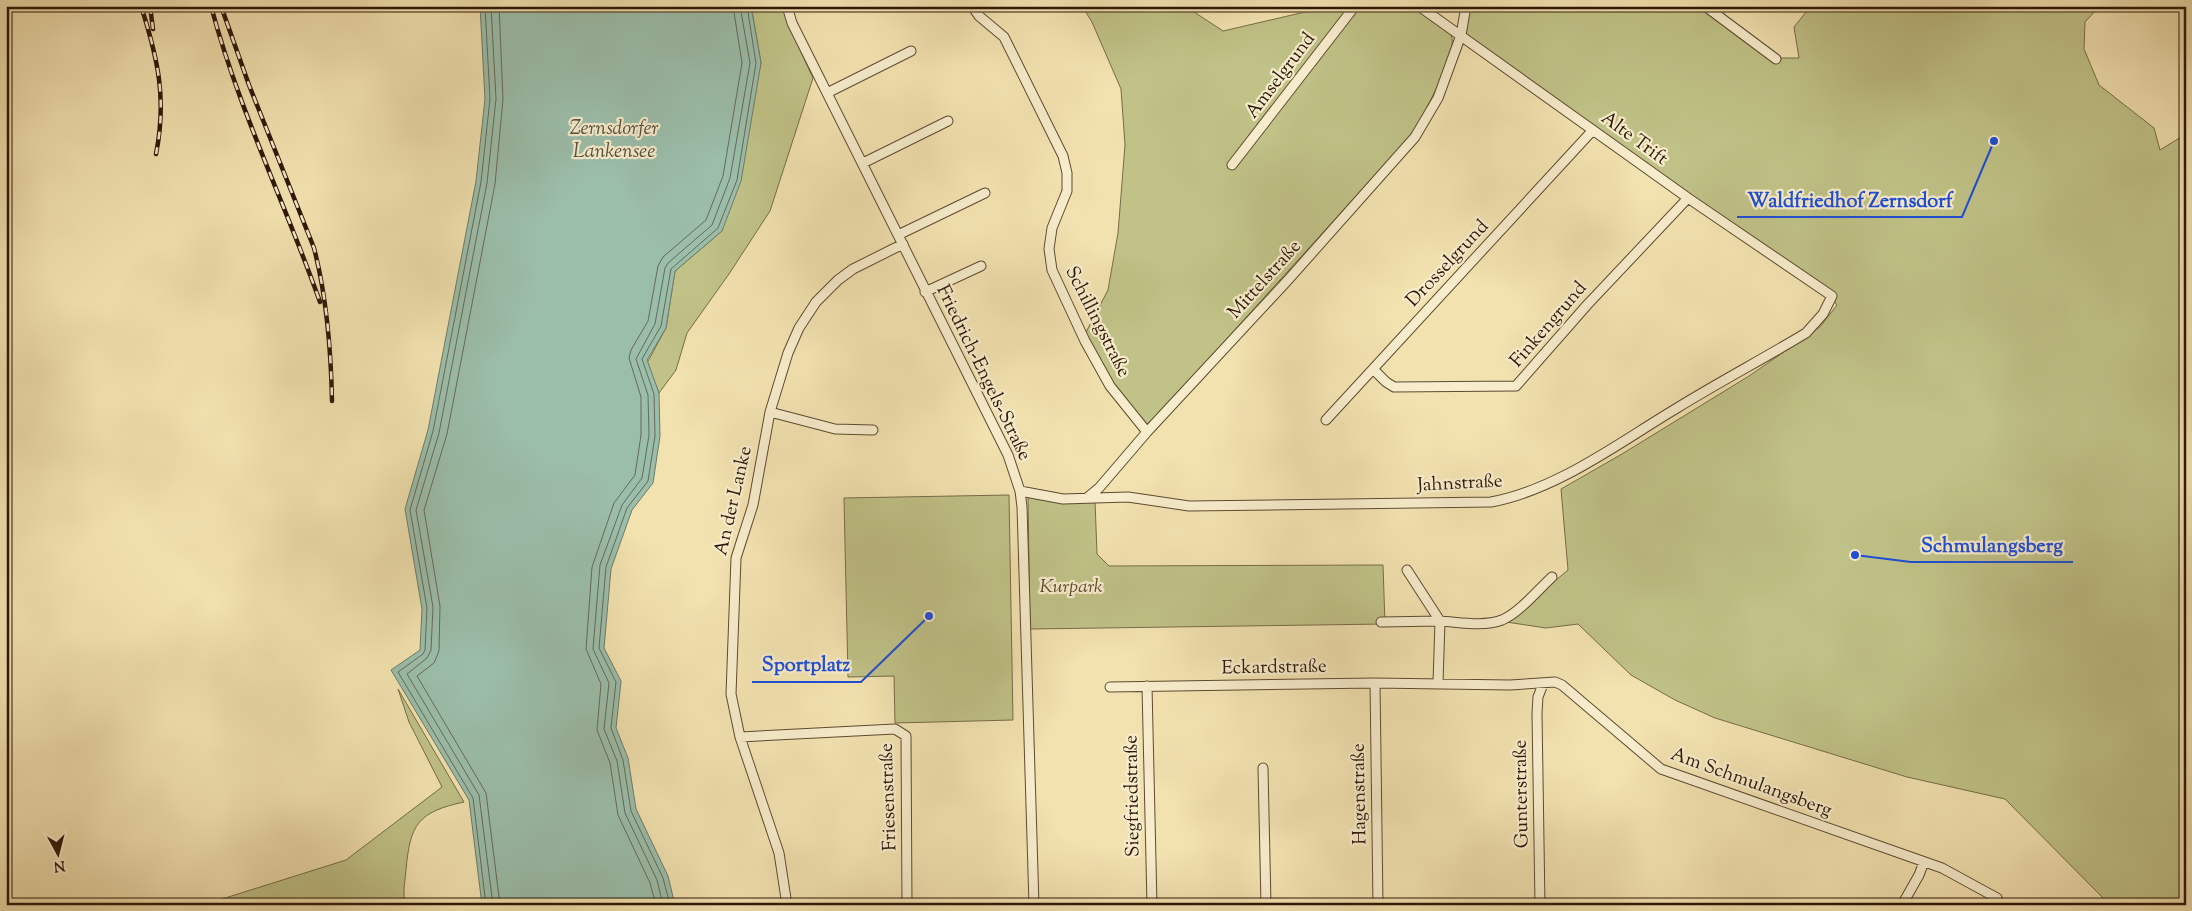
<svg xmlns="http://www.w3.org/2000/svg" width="2192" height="911" font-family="'Sorts Mill Goudy',serif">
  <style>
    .green { fill: #c0c287; stroke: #766c47 }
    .water { fill: #9bbeab; stroke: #6f7b69 }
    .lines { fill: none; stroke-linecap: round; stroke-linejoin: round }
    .shore { stroke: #646a59; stroke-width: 1 }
    .minor-casing { stroke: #5e4a31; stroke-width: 11 }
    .minor { stroke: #f7eccc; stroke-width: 9 }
    .rail-casing { stroke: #2d1707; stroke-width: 4.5 }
    .rail { stroke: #f7eccc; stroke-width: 2.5; stroke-dasharray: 8; stroke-linecap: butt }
    .labels { text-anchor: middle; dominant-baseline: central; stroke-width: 4.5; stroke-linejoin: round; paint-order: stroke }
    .street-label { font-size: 19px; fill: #2d1707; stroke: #f7eccc }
    .park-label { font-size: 19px; font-style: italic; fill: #594a2d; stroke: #f7eccc }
    .water-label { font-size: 20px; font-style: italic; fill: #545140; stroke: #f7eccc }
    .leader { fill: none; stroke: #1d4ed8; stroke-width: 2 }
    .callout-dot { fill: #1d4ed8; stroke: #f7eccc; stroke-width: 2 }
    .callout-label { font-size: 20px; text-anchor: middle; font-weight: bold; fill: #1d4ed8; stroke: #f7eccc; stroke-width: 4.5; stroke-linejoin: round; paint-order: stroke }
  </style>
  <rect width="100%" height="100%" fill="#f2e2b0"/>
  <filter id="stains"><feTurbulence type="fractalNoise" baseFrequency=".004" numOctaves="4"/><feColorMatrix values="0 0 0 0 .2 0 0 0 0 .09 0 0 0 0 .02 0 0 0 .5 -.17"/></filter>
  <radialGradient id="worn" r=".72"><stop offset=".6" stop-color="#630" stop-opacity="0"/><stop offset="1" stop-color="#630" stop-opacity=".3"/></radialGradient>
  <path class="green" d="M751 6H783L789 26 813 78 770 211 729 274 687 333 676 370 659 393 647 363 666 328 675 271 722 231 761 63Z
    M1082 6H1185L1223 31 1331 6H1420C1428 14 1446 27 1451 35 1460 51 1421 118 1412 134L1147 427 1112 384 1085 334 1108 290 1118 233 1125 145 1121 89 1092 22Z
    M1470 6H1705L1776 58H1799L1794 27 1811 6H2100L2085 22 2084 49 2099 85 2154 128 2160 150 2186 134V905H2110L2005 799 1907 777 1715 718 1675 700 1631 675 1578 624 1546 628 1506 622 1568 570 1561 489 1622 454 1749 376 1820 327 1837 305 1831 296 1469 38 1465 32Z
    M1009 495 1013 720 895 723 894 676 848 677 844 498Z
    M1028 497 1095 500 1097 554 1109 566 1383 565 1385 624 1030 629Z
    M398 689 464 802C418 812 410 824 406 870 405 882 402 893 406 905H203L346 860 442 787 409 722Z"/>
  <path class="water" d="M480 6H751L761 63 741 181 722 231 675 271 666 328 647 360 659 393 660 436 653 483 632 510 611 569 604 648 621 681 616 728 628 758 636 809 668 876 675 905H482L469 800 391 670 420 650 422 609 405 509 428 430 476 181 485 99Z"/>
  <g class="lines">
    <path class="shore" d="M485 6 490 99 481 182 433 431 410 510 427 608 425 650 423 654 398 672 473 798 486 905
      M491 6 496 99 487 183 439 433 416 510 433 607 431 650 427 658 407 674 479 795 493 905
      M499 6 503 99 495 184 447 434 424 510 440 606 439 651 434 663 417 676 486 793 500 905
      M656 905 650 883 618 815 610 763 597 730 601 684 586 649 592 567 614 503 635 475 641 435V397L629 358 631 350 648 321 658 266 663 257 706 220 723 176 742 63 733 6
      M663 905 657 880 625 813 617 761 604 729 609 683 593 649 600 565 622 505 642 478 649 435 648 395 636 359 655 324 665 268 668 263 712 225 730 178 750 63 740 6
      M670 905 663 878 631 811 623 760 611 728 616 682 599 648 606 567 627 508 648 481 655 436 654 394 642 359 661 326 671 269 718 228 737 180 756 63 747 6"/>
    <defs>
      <path id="minor" d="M787 6 792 23 1008 455 1020 491 1022 507 1034 905
        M972 6 979 16 1004 37 1063 156 1067 173V191L1052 228 1049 249 1052 270 1085 341 1110 386 1147 432
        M1705 6 1776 59
        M827 93 911 51
        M863 163 948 121
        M1232 165 1355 6
        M898 235 985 193
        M925 292 981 266
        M1373 369 1386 382 1394 387 1516 386 1587 305 1688 198
        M770 412 835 429 873 430
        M1326 420 1593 130
        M1020 491 1063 499 1128 497 1189 506 1491 502C1557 490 1620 442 1677 408 1719 382 1763 359 1806 333L1823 314 1832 296 1688 198 1419 6
        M1088 497 1099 488 1147 432 1288 280 1415 137 1438 98 1461 35 1466 6
        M1407 570 1440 621C1459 622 1483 627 1502 620 1519 613 1538 590 1552 577
        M1381 622 1440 621 1438 683
        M1375 683 1378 905
        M1147 686 1152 905
        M1110 687 1375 683 1510 685 1555 682 1562 685 1661 769 1942 868 1997 898
        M740 737 895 729 906 736 907 905
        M1263 768 1266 905
        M787 905 779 853 740 737 731 694 736 558 753 505 770 412 788 353 799 328 816 302 838 280 853 269 903 244
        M1540 905 1537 713 1538 697 1543 684
        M1902 905 1919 875 1924 862"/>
    </defs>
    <use href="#minor" class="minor-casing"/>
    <use href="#minor" class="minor"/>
    <defs>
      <path id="rail" d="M141 6C158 59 167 99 156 154
        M150 6 153 29
        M211 6C238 108 285 203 320 302
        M221 6 249 85 314 248C327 298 331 350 332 401"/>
    </defs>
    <use href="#rail" class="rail-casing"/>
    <use href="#rail" class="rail"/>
  </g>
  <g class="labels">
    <g class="street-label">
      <text transform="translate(1281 76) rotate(-53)">Amselgrund</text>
      <text transform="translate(1634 139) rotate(36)">Alte Trift</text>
      <text transform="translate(1448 264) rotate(-47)">Drosselgrund</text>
      <text transform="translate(1265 280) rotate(-48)">Mittelstraße</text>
      <text transform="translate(1097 322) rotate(63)">Schillingstraße</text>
      <text transform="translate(1549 325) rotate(-49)">Finkengrund</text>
      <text transform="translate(983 373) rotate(64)">Friedrich-Engels-Straße</text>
      <text transform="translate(1460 484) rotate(-3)">Jahnstraße</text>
      <text transform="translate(734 501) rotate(-77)">An der Lanke</text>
      <text transform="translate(1274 668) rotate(-1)">Eckardstraße</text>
      <text transform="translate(1751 783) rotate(20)">Am Schmulangsberg</text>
      <text transform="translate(1360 794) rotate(-91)">Hagenstraße</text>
      <text transform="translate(1522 794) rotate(-91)">Gunterstraße</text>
      <text transform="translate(1133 796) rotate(-91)">Siegfriedstraße</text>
      <text transform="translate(889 797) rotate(-92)">Friesenstraße</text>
    </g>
    <g class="park-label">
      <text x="1071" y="587">Kurpark</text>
    </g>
    <g class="water-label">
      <text x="614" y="129">Zernsdorfer<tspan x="614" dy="23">Lankensee</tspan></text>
    </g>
  </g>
  <path class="leader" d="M1994 141L1962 217H1737M1855 555L1911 562H2073M929 616L861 682H752"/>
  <g class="callout-dot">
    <circle cx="1994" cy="141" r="5"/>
    <circle cx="1855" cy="555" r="5"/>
    <circle cx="929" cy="616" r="5"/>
  </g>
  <g class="callout-label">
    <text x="1850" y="207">Waldfriedhof Zernsdorf</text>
    <text x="1992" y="552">Schmulangsberg</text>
    <text x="806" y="671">Sportplatz</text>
  </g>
  <rect width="2192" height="911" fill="none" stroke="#f2e2b0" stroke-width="25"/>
  <rect x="8" y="8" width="2177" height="896" fill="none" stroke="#2d1707" stroke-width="2.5"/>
  <rect x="12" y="12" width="2167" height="886" fill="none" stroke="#2d1707"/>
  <g transform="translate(58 854) rotate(173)" stroke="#f7eccc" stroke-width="4" paint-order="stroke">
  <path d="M0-4L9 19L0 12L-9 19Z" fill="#2d1707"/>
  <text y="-8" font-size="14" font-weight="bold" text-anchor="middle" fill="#2d1707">N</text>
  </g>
  <rect width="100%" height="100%" filter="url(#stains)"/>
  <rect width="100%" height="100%" fill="url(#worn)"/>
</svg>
